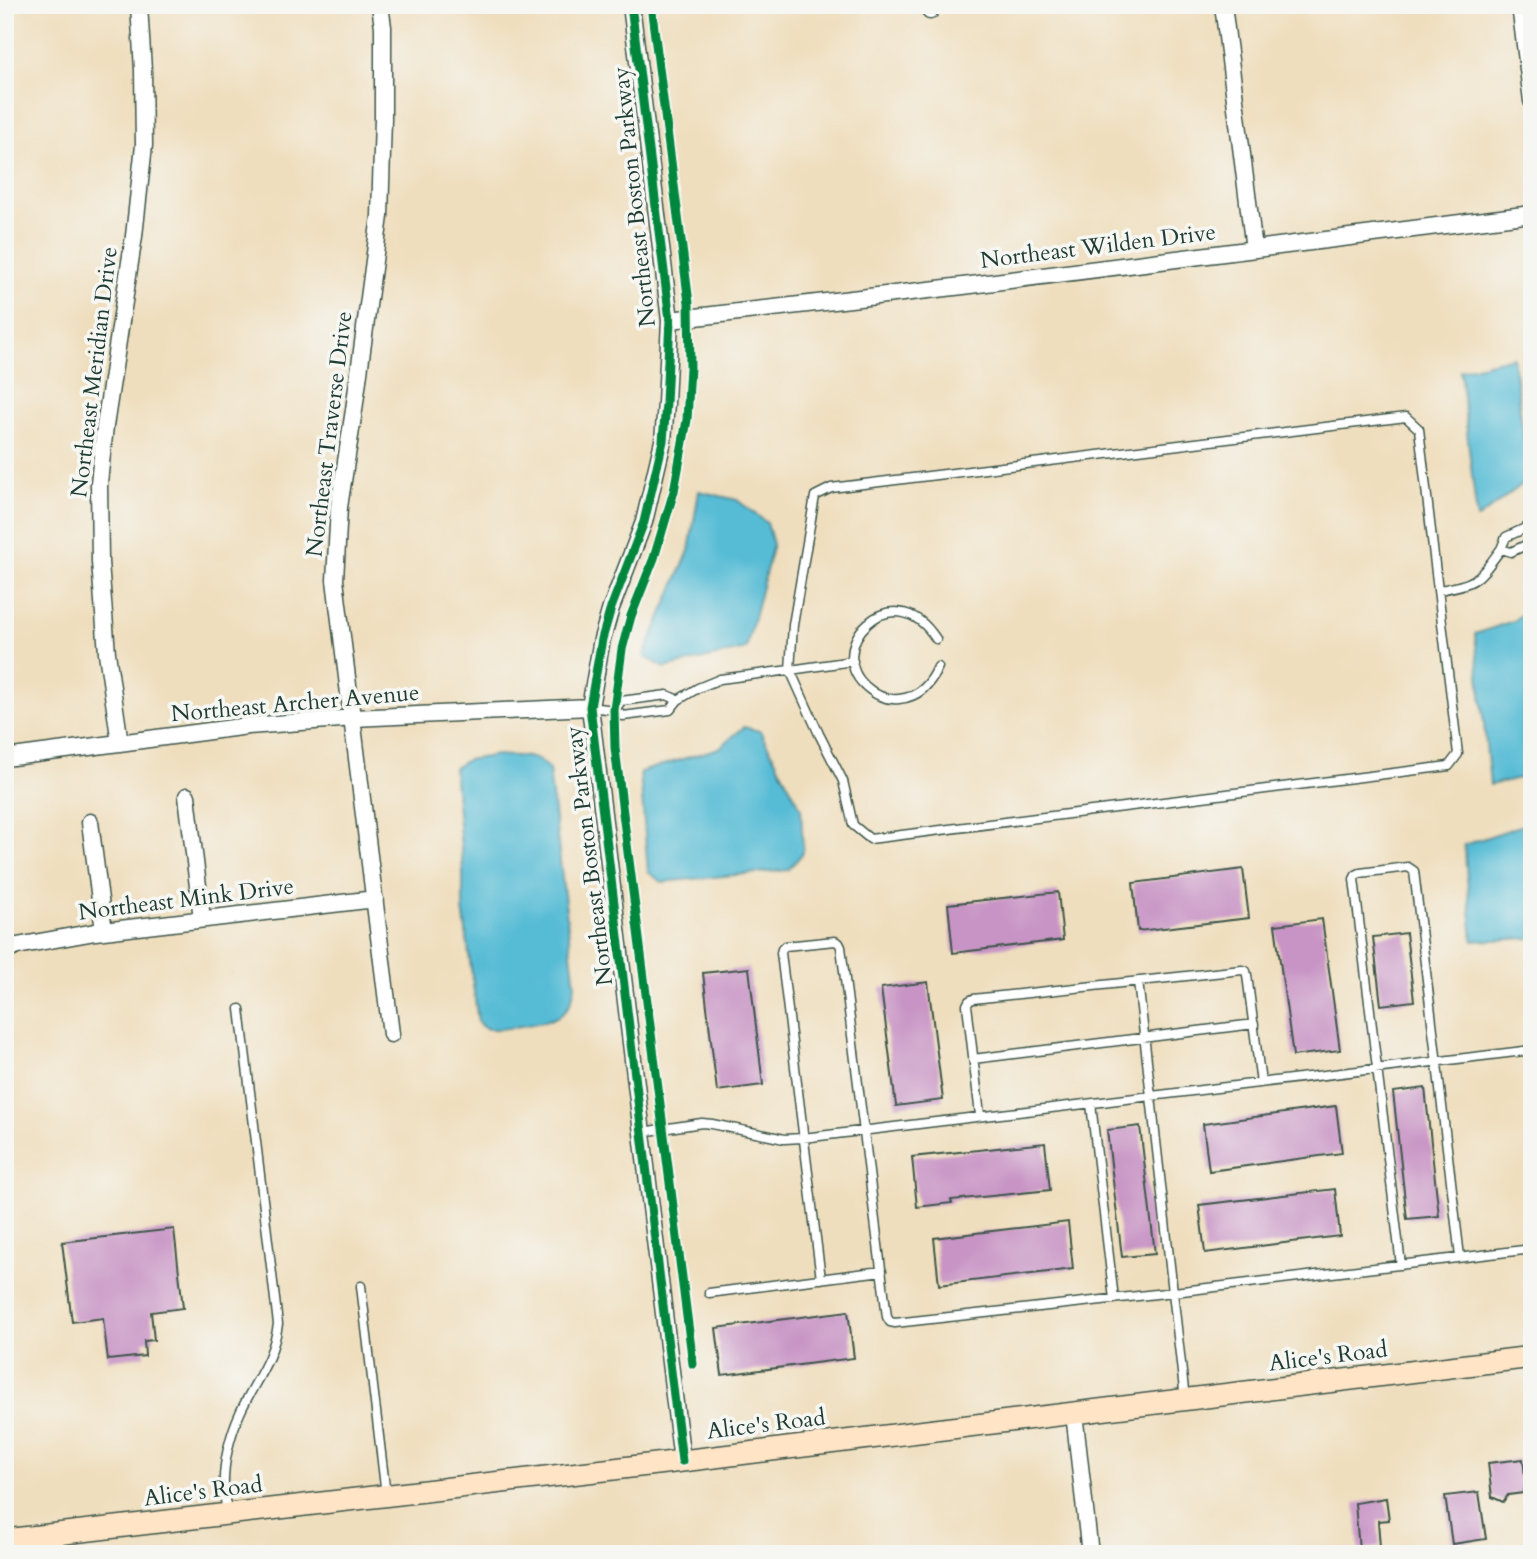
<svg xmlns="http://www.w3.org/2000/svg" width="1537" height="1559" font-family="Cardo,serif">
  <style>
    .water { fill: #57bcd5; stroke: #3b7c84; stroke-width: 2 }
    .building { fill: #c894c5 }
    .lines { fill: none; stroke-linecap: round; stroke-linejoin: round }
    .service-casing { stroke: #3e5549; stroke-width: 11 }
    .minor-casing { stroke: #3e5549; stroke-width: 19 }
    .secondary-casing { stroke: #3e5549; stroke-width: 24 }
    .service { stroke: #fff; stroke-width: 8 }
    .minor { stroke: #fff; stroke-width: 16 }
    .secondary { stroke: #ffe4c6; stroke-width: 21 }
    .cycleway-casing { stroke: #f6f6f2; stroke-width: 13 }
    .cycleway { stroke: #00873e; stroke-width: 9 }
    .labels { text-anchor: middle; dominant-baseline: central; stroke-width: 7; stroke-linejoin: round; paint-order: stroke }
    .street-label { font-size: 23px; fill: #1f3d34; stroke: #f6f6f2 }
  </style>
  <rect width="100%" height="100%" fill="#f6f6f2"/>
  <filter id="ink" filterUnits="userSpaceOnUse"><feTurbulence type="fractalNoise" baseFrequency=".0143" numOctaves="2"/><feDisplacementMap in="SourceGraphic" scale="14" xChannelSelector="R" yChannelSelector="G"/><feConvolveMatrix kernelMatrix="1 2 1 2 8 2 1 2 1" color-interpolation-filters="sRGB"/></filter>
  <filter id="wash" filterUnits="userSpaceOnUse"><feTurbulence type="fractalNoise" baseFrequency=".00686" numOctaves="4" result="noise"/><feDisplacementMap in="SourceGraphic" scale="28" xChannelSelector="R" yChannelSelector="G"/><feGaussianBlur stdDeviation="1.57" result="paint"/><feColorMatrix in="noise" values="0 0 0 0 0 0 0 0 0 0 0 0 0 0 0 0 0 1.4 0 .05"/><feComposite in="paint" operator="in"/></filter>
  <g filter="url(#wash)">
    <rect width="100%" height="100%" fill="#efdebd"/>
    <path class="water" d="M1513 357 1529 479 1477 519 1460 370Z
      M699 491 737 500 767 523 773 544 746 649 665 668 644 656 689 551Z
      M1532 606V775L1490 785 1475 634 1513 621Z
      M744 727 760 731 801 808 803 853 788 870 662 882 648 872 640 772 719 748Z
      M498 755C517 757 538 753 549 770L575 985C573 996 571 1006 562 1014 553 1022 504 1030 491 1029 485 1029 481 1027 478 1022L463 909V870L454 768 467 760Z
      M1532 822V938L1473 941 1464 845Z"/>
    <g id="blocks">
      <path class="building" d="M1243 869 1249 918 1138 931 1133 883Z
        M1058 892 1063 940 953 953 948 904Z
        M1322 919 1340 1050 1293 1056 1275 925Z
        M1406 933 1414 1001 1381 1005 1373 937Z
        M749 968 763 1085 717 1091 703 973Z
        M928 982 943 1100 896 1106 881 988Z
        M1425 1088 1439 1216 1407 1219 1393 1092Z
        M1336 1106 1342 1153 1209 1171 1203 1124Z
        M1140 1126 1155 1254 1122 1257 1107 1130Z
        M1045 1143 1050 1190 951 1200 952 1203 917 1207 912 1157Z
        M1335 1189 1340 1236 1205 1253 1199 1205Z
        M1068 1222 1073 1269 939 1285 934 1238Z
        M174 1229 183 1308 151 1312 154 1340 144 1341 145 1356 108 1360 103 1318 72 1322 62 1242Z
        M848 1311 854 1358 722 1375 716 1328Z
        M1523 1459 1526 1485 1523 1493 1508 1495 1503 1502 1492 1497 1488 1463Z
        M1479 1492 1486 1539 1452 1544 1445 1496Z
        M1386 1498 1389 1520 1378 1521 1380 1547 1359 1550 1355 1503Z"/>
    </g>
  </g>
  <g filter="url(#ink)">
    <use href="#blocks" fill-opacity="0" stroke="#3e5549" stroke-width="2"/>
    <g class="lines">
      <defs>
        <path id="service" d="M1532 525 1506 537 1501 549 1511 552 1532 542
          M936 639C892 570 819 651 869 689 877 696 888 700 899 699 919 697 930 685 938 667
          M853 661 790 670 819 734 843 781 853 825 870 839 1449 766 1458 754 1438 590
          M667 695 678 700 670 710 623 716 615 710 621 701Z
          M678 700 698 688 720 679 790 670 793 625 815 496 831 488 1406 417 1419 429 1438 590C1477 584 1478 580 1501 549
          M590 707 615 710
          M1138 981 1185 1399
          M973 1059 1254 1024
          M1091 1104 1114 1299
          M980 1115 967 1005 969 1001 973 999 1242 970 1246 971 1247 975 1261 1083
          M642 1132 702 1123 712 1124 775 1137 784 1139 803 1138 1532 1050
          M1401 1265 1354 879 1356 875 1360 873 1408 867 1414 871 1460 1257
          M821 1279 781 953 782 949 785 946 835 941 839 943 841 947 887 1317 890 1322 895 1323 1174 1292 1532 1249
          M361 1286 386 1495
          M709 1293 882 1271
          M227 1514C226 1505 224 1496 224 1487 223 1463 230 1435 240 1413 255 1380 273 1361 278 1324L240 1009"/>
        <path id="minor" d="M380 5 383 27V119L380 216 354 410 339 507 335 580 391 1034
          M631 5 670 320 666 403 663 441 644 522 611 608 602 639 590 707 682 1461
          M929 5 930 11
          M1223 5 1254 249
          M1520 5 1532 101
          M670 320 963 286 1532 214
          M120 743 107 653 100 562 99 483 105 426 134 236 144 145 143 70 139 5
          M5 758 248 726 354 718 590 707
          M187 796 202 919
          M90 822 104 931
          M5 952 17 946 95 932 375 899
          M1074 1413 1090 1554"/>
        <path id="secondary" d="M5 1540 682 1461 1532 1357"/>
      </defs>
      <use href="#service" class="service-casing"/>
      <use href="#minor" class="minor-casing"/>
      <use href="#secondary" class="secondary-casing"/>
      <use href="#service" class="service"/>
      <use href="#minor" class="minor"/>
      <use href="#secondary" class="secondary"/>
      <defs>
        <path id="cycleway" d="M631 5 670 320 666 403 663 441 644 522 611 608 602 639 590 707 682 1461
          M651 5 689 303 690 367 687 420 674 491 654 558 631 616 622 649 614 710 615 748 623 813 693 1364"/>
      </defs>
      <use href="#cycleway" class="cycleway-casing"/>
      <use href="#cycleway" class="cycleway"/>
    </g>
  </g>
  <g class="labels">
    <g class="street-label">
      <text transform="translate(634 197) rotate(-96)">Northeast Boston Parkway</text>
      <text transform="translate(1098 246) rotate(-7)">Northeast Wilden Drive</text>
      <text transform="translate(94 372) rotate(-83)">Northeast Meridian Drive</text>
      <text transform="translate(329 434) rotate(-83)">Northeast Traverse Drive</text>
      <text transform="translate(295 703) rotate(-5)">Northeast Archer Avenue</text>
      <text transform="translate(589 856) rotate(-97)">Northeast Boston Parkway</text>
      <text transform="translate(186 899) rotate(-7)">Northeast Mink Drive</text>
      <text transform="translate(1328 1356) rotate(-7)">Alice's Road</text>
      <text transform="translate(766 1424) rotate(-7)">Alice's Road</text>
      <text transform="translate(203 1491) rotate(-7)">Alice's Road</text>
    </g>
  </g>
  <rect width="1537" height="1559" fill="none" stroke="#f6f6f2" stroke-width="28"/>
</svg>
